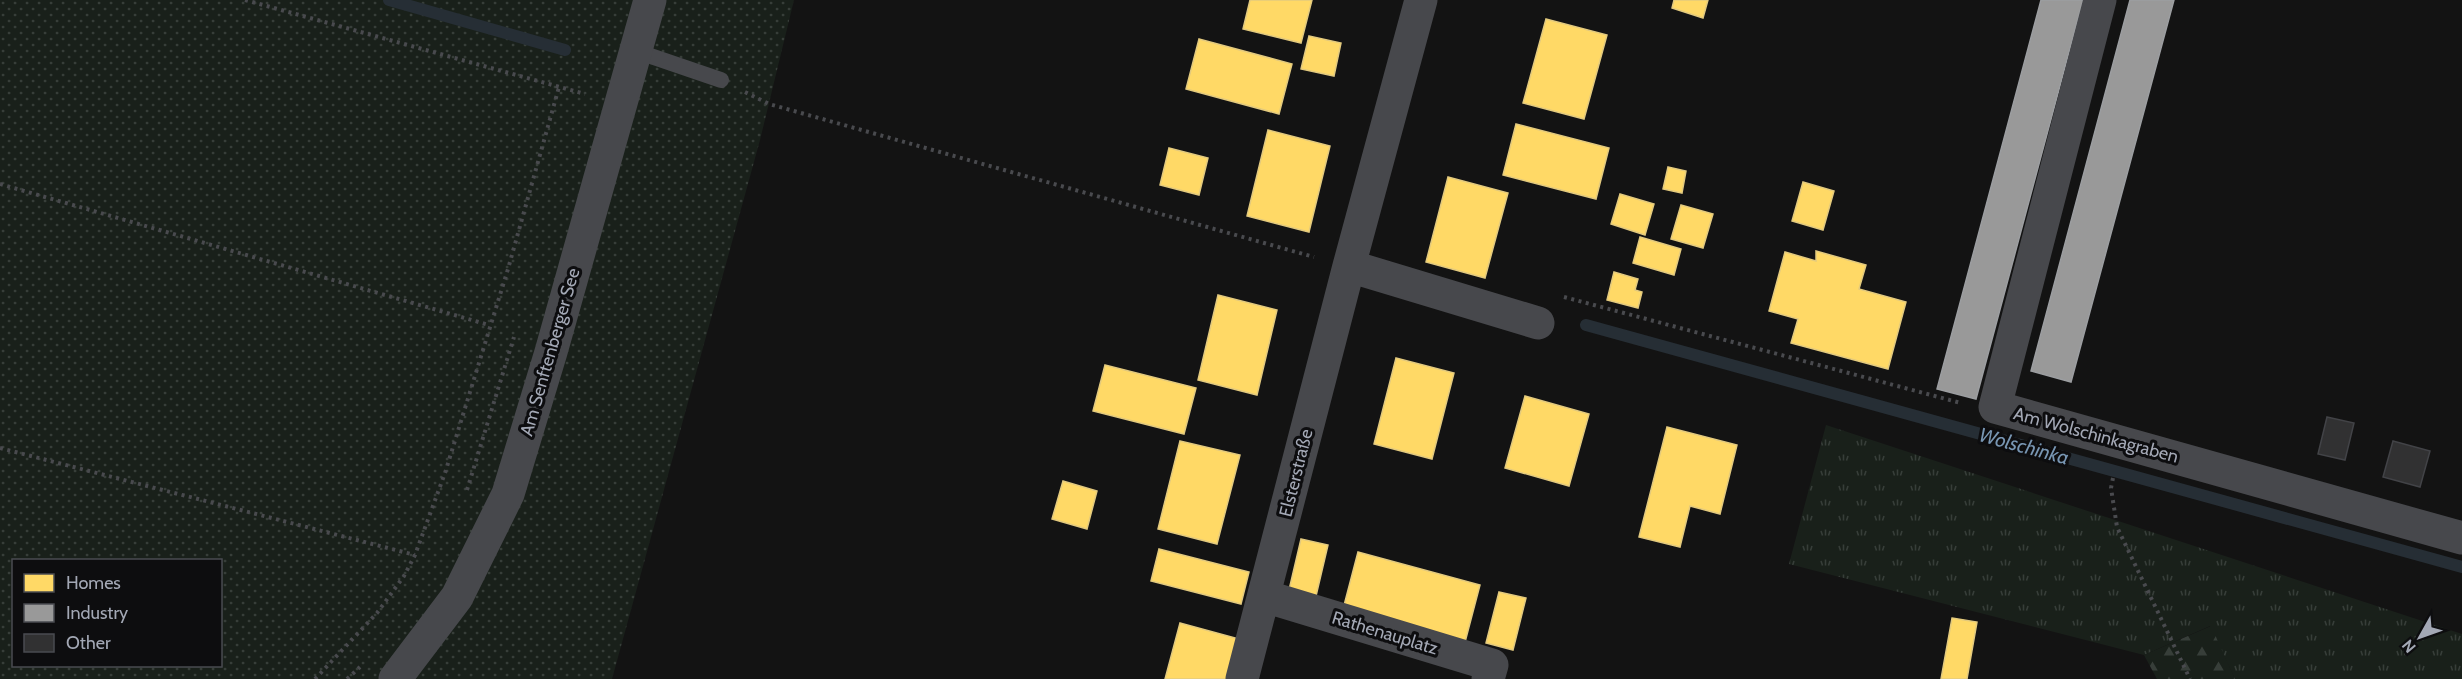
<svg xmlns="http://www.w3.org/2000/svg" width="2462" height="679" font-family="Cabin,sans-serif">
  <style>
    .grass { fill: url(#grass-tufts) }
    .forest { fill: url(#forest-firs) }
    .garden { fill: url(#garden-dots); fill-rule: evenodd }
    .homes { fill: #ffd966; stroke: #e3ca7e; stroke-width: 1.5 }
    .industry { fill: #999; stroke: #9c9ea1; stroke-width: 1.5 }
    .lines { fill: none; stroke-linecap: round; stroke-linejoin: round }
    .stream { stroke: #262e35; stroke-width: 12 }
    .building { fill: #313132; stroke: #424347; stroke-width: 1.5 }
    .path { stroke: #494a4e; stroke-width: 4; stroke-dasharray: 3 4.5; stroke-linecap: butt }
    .service { stroke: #47484c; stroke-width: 16 }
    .minor { stroke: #47484c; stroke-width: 33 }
    .tertiary { stroke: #47484c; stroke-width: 33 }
    .labels { text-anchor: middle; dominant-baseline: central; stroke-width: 6; stroke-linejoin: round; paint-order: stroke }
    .street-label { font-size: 18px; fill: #a3a8b5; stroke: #0d0d0f }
    .water-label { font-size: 20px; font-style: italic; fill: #7896b3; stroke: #0d0d0f }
  </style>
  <defs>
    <pattern id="grass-tufts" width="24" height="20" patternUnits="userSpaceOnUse" patternTransform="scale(1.5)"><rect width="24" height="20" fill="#19201a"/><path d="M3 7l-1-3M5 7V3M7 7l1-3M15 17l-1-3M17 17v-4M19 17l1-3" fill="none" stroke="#373e39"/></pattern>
    <pattern id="forest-firs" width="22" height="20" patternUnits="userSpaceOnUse" patternTransform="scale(1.5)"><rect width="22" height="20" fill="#19201a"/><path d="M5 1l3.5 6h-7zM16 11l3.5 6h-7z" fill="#373e39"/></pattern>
    <pattern id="garden-dots" width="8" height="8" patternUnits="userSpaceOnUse" patternTransform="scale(1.5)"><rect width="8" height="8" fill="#19201a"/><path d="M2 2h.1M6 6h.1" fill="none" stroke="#373e39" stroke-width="1.8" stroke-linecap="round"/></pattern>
  </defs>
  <rect width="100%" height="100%" fill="#131313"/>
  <path class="grass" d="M1826 425 2462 634V679H2235L2210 626 2144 655 1789 564Z"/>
  <path class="forest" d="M2211 626 2235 679H2157L2144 655Z"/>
  <path class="garden" d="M0 0H794L760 140 612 679H0ZM14 560H220V666H14Z"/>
  <path class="homes" d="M1250 0H1312L1301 43 1243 29Z
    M1674 0H1708L1703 18 1672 8Z
    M1546 19 1607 35 1584 119 1523 103Z
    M1309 36 1341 43 1334 76 1301 69Z
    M1199 39 1292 64 1279 114 1186 89Z
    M1516 124 1609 148 1596 199 1503 175Z
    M1268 130 1330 146 1309 232 1247 216Z
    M1169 148 1208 158 1199 195 1160 185Z
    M1668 167 1686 171 1682 193 1663 189Z
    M1448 177 1508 193 1485 278 1426 262Z
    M1803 182 1834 191 1823 230 1792 221Z
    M1620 194 1654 204 1645 235 1611 224Z
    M1681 205 1713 214 1703 248 1671 239Z
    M1640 237 1681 249 1674 275 1633 263Z
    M1816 251 1866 265 1859 289 1906 302 1888 369 1791 343 1798 319 1769 311 1785 252 1816 261Z
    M1614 272 1638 279 1635 290 1642 292 1638 308 1607 300Z
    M1218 295 1277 310 1257 395 1198 380Z
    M1396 358 1454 373 1432 459 1374 444Z
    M1105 365 1196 388 1184 434 1093 411Z
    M1525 396 1589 414 1569 486 1505 468Z
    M1667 427 1737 445 1720 514 1690 506 1680 547 1639 537Z
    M1180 441 1240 455 1217 544 1158 529Z
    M1063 481 1097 491 1087 529 1052 519Z
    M1301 539 1328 545 1316 596 1289 590Z
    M1159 549 1249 572 1241 604 1151 581Z
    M1358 552 1480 585 1464 646 1342 613Z
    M1499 592 1526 598 1513 650 1486 643Z
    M1952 618 1977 622 1967 679H1941Z
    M1180 623 1239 639 1229 679H1165Z"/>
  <path class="industry" d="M2041 0H2083L1976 399 1937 389Z
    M2130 0H2174L2071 382 2031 371Z"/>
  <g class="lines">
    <path class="stream" d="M389 0 565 50
      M1586 325 2462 567"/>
  </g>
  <path class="building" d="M2327 417 2354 423 2345 460 2318 454Z
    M2393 441 2430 451 2420 487 2383 477Z"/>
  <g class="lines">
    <path class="path" d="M245 0 585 94
      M745 92 769 104 1314 257
      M0 184 489 325
      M1564 297 1961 403
      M0 448 415 555
      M2113 478 2111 488 2117 527 2190 679
      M467 490 514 337
      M315 679 377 613 404 576 415 555 445 473 508 269 559 87
      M347 679 360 667"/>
    <path class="service" d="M636 51 721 80"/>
    <path class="minor" d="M2100 0 1995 407 2462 538
      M1349 266 1538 323
      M1264 596 1492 665 1488 679
      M1242 679 1349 266 1421 0"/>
    <path class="tertiary" d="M395 679 457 597 508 494 551 352 650 0"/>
  </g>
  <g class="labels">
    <g class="street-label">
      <text transform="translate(550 352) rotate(-74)">Am Senftenberger See</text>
      <text transform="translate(2096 435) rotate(15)">Am Wolschinkagraben</text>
      <text transform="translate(1296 473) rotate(-76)">Elsterstraße</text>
      <text transform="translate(1385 633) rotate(17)">Rathenauplatz</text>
    </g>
    <g class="water-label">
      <text transform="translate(2024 446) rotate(15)">Wolschinka</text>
    </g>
  </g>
  <rect x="12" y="559" width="210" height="108" fill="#0d0d0f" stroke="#494b51" stroke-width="1.5"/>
  <rect x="24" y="574" width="30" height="18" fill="#ffd966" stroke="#494b51" stroke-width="1.5"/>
  <text x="66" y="589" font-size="18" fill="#a3a8b5">Homes</text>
  <rect x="24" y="604" width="30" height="18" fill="#999999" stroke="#494b51" stroke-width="1.5"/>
  <text x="66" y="619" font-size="18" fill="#a3a8b5">Industry</text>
  <rect x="24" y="634" width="30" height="18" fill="#313132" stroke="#494b51" stroke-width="1.5"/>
  <text x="66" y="649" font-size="18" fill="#a3a8b5">Other</text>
  <g transform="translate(2420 637) rotate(230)" stroke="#0d0d0f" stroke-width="4.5" paint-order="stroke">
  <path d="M0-4.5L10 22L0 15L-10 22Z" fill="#a3a8b5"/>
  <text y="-9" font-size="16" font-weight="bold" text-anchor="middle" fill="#a3a8b5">N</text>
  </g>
</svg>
